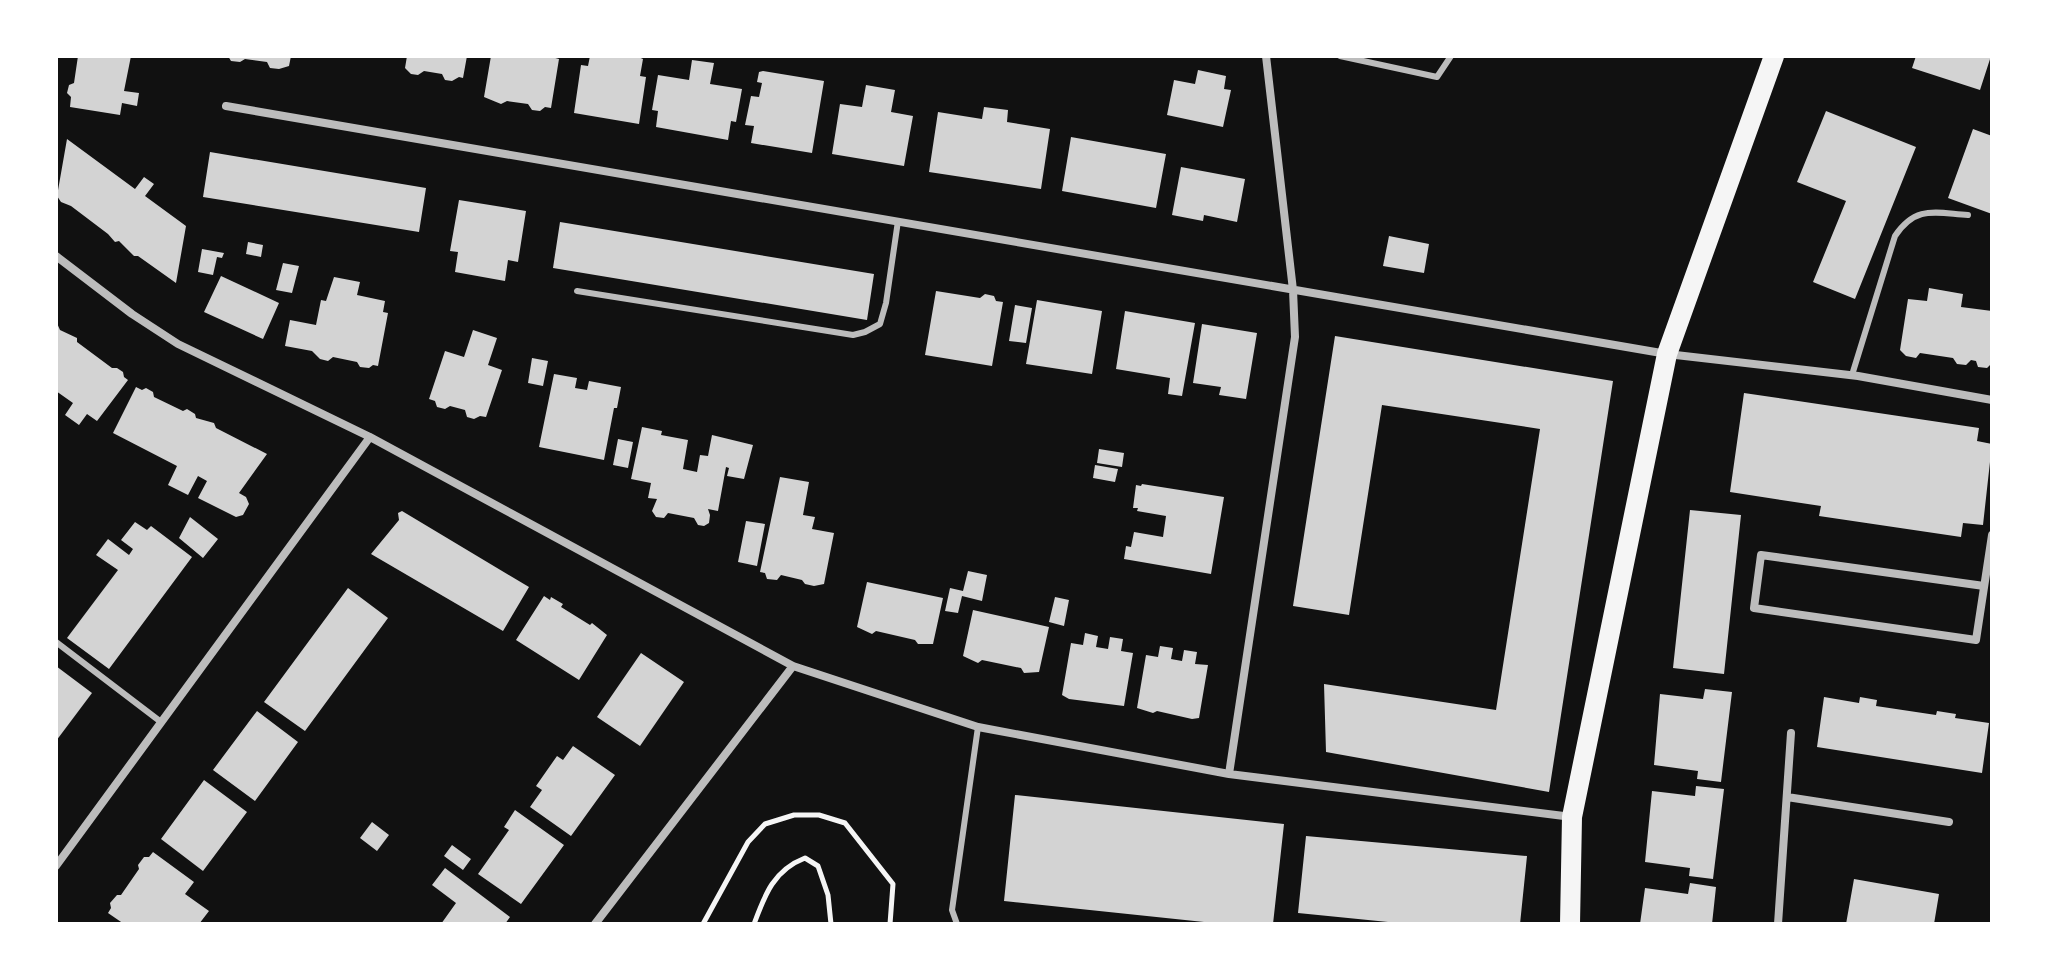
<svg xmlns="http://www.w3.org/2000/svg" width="2048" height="980" font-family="Raleway,sans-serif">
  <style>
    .building { fill: #d3d3d3 }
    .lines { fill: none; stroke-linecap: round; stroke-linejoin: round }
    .path { stroke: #f5f5f5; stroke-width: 5 }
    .service { stroke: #bcbcbc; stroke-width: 6 }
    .minor { stroke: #bcbcbc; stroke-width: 8 }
    .primary { stroke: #f5f5f5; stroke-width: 20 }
  </style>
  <rect width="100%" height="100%" fill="#111"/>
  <path class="building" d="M78 56H131L124 91 139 93 137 106 122 103 120 115 70 107 71 97 67 93 69 85 74 83Z
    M228 56H291L289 66 279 69 270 68 267 62 245 59 240 62 231 61Z
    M407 56H467L463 78 459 77 452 81 445 80 442 74 424 71 418 75 411 74 405 68Z
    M491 56H548L559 59 551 108 545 107 540 111 532 110 528 104 507 101 501 104 484 97Z
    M590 56H636L643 59 640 76 646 77 639 124 574 113 581 65 588 66Z
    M1916 56H1991L1980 90 1912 68Z
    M692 60 714 63 710 84 742 89 736 122 731 121 728 140 656 127 658 111 652 110 658 75 689 80Z
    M1198 70 1226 76 1224 89 1231 90 1223 127 1167 115 1174 80 1195 84Z
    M763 71 824 81 812 153 751 143 754 126 745 125 751 96 759 97 762 83 757 82 759 72Z
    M866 85 895 90 891 112 913 116 904 166 832 154 840 104 862 107Z
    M984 107 1008 110 1007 122 1050 129 1041 189 929 172 938 112 982 119Z
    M1826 111 1916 147 1855 299 1813 282 1846 201 1797 182Z
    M1973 129 1992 136V214L1948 198Z
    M1071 137 1166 154 1156 208 1062 191Z
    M67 139 135 189 144 177 154 184 145 196 186 226 176 283 138 256H134L119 241 115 242 108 234 71 206 61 202 57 196Z
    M210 152 426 188 419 232 203 197Z
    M1181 167 1245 179 1237 222 1204 215 1203 221 1172 215Z
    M459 200 526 211 518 262 508 260 505 281 455 272 458 252 450 251Z
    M560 222 874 274 867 320 553 268Z
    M1389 236 1429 244 1424 273 1383 266Z
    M248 242 263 245 261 257 246 254Z
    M202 249 224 253 222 258 217 257 213 275 198 272Z
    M283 263 299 266 292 293 276 290Z
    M221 276 279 303 263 339 204 312Z
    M334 277 360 282 357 295 385 301 383 312 388 313 378 366 373 365 369 368 360 367 357 362 333 357 328 361 320 359 312 351 285 346 290 320 316 325 321 300 326 301Z
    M1929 288 1963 294 1961 307 1992 311V363L1987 368 1978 367 1976 361 1971 360 1966 365 1957 364 1953 358 1920 353 1916 358 1906 356 1900 350 1908 299 1927 301Z
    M936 291 980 298 985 294 994 296 996 301 1003 302 992 366 925 355Z
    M1037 300 1102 311 1092 374 1026 364Z
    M1015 305 1032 308 1026 343 1009 341Z
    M1125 311 1195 323 1182 396 1168 394 1170 378 1116 369Z
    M56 321 60 330 77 338V342L112 368H117L123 372 124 377 128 380 97 421 87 414 79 425 65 415 73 403 56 391Z
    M1202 324 1257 333 1246 399 1219 395 1221 387 1193 383Z
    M473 330 497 338 488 365 502 370 486 417 480 416 474 419 467 417 465 410 450 406 445 409 437 407 435 401 429 399 445 351 464 357Z
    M1335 336 1613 381 1549 792 1326 752 1324 684 1496 710 1540 429 1382 405 1349 615 1293 606Z
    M532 358 548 361 543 386 528 383Z
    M554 374 577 378 575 388 587 390 589 381 621 387 617 408H614L604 460 539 447Z
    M136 387 142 390 146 388 153 392 154 397 183 411 187 409 195 414 196 418 214 423 216 428 267 454 239 493 246 497 249 504 243 515 236 517 198 498 207 481 198 476 188 495 168 485 177 466 113 433Z
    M1744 393 1979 428 1977 441 1992 444 1983 525 1963 523 1961 537 1819 516 1821 506 1730 492Z
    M642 427 662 431 661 435 688 440 683 469 697 472 700 455 708 456 712 435 753 445 744 479 727 476 729 468 726 467 718 511 708 509 710 515 709 523 704 526 698 525 694 518 668 513 664 518 656 517 652 511 657 499 648 498 651 483 631 479Z
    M618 439 633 442 628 468 613 465Z
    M1099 449 1124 453 1122 467 1097 463Z
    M1095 465 1118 469 1115 482 1093 478Z
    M780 477 809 482 803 515 815 517 812 529 834 533 824 584 814 586 805 584 802 580 781 575 777 580 767 579 765 573 760 572Z
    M1142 484 1224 497 1211 574 1124 559 1126 546 1131 547 1134 532 1163 537 1166 516 1137 511 1138 508H1133L1136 485 1141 486Z
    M1690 510 1741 515 1724 674 1673 668Z
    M402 511 529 587 503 631 371 554 399 520 398 513Z
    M190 517 218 539 203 558 179 538Z
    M746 521 765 524 757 566 738 562Z
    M135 522 147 530 151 526 192 557 109 669 67 638 118 570 96 555 108 539 129 555 133 549 121 540Z
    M968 571 987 575 982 601 962 596 958 613 945 611 950 588 963 591Z
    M867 582 943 598 933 644H918L915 640 876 631 872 634 857 627Z
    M348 588 388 618 305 731 264 702Z
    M544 596 550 600 551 597 563 604 561 607 590 625 592 623 607 635 579 680 516 640Z
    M1055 597 1069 600 1064 626 1049 622Z
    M973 610 1049 627 1039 672 1024 673 1021 668 982 660 978 663 963 656Z
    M1085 633 1098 636 1096 647 1108 649 1110 637 1123 639 1121 651 1133 653 1124 706 1069 699 1062 695 1071 643 1083 645Z
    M1160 646 1173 648 1171 659 1182 661 1184 650 1197 652 1195 664 1208 665 1199 718 1192 719 1157 711 1153 713 1137 708 1146 655 1158 657Z
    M641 653 684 682 640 746 597 717Z
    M56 666 92 693 56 741Z
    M1705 689 1732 692 1721 782 1697 779 1698 771 1654 765 1660 694 1703 699Z
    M1824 697 1859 703 1860 697 1877 700 1876 706 1936 715 1937 711 1956 714 1955 718 1989 723 1982 773 1817 747Z
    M257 711 298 742 255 801 213 770Z
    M573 746 615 775 571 836 530 807 542 790 536 786 557 756 563 760Z
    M204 780 247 812 203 871 161 839Z
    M1696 786 1724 789 1713 879 1689 876 1690 868 1645 862 1652 791 1695 796Z
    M1015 795 1284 824 1273 924H1223L1004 901Z
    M515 810 564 845 521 904 478 874 509 830 504 827Z
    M372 822 389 835 377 851 360 838Z
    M1306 836 1527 856 1520 924H1408L1298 913Z
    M452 845 471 859 463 870 444 856Z
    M153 852 194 882 185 894 209 911 199 924H124L108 913 111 908 110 903 117 895H121L139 869 138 865 144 857H149Z
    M445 868 510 917 505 924H441L456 903 432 885Z
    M1854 879 1939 894 1934 924H1846Z
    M1690 883 1716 887 1712 924H1640L1645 888 1688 894Z"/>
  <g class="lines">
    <path class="path" d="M703 924 748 842 765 824 794 815H819L845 823 893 884 890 924
      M754 924C765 894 774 870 805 858L818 866 828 895 831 924"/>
    <path class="service" d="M1340 56 1437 77 1451 56
      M577 291 853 335 865 332 880 324 886 303 898 221
      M1852 375 1895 236C1916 205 1935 213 1968 215
      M56 642 161 722
      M957 924 952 910 978 727"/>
    <path class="minor" d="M226 106 1667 354 1858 376 1992 400
      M56 256 132 314 178 344 370 437 793 666 978 727 1229 774 1572 817
      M1984 586 1761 555 1754 608 1976 640 1992 535
      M1229 774 1295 337 1293 290 1266 56
      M1787 797 1949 822
      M56 866 370 437
      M595 924 793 666
      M1778 924 1791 733"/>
    <path class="primary" d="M1570 924 1572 817 1667 354 1774 56"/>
  </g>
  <rect width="2048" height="980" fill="none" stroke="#ffffff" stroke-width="116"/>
</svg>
